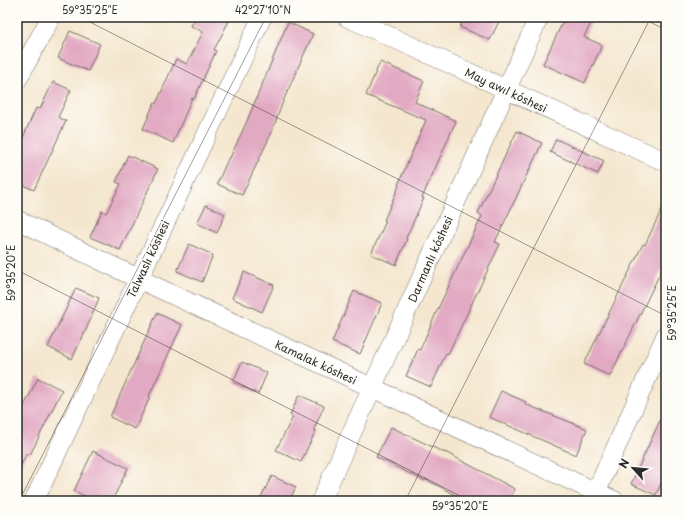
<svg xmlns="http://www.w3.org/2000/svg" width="683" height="518" font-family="'Playpen Sans',sans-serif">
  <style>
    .building { fill: #e2a9c3 }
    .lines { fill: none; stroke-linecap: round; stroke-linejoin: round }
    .minor-casing { stroke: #726d64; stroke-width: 20 }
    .minor { stroke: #fff; stroke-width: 19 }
    .ticks { fill: none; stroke: #2b2b2b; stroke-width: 1; stroke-opacity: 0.45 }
    .labels { text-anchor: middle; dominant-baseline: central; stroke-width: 3; stroke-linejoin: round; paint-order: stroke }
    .street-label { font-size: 11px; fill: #2b2b2b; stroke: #fdfcf7 }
    .neatline { fill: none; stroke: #2b2b2b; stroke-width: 1.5 }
    .ticks-label { font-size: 10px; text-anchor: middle; fill: #2b2b2b }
  </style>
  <rect width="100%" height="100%" fill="#fdfcf7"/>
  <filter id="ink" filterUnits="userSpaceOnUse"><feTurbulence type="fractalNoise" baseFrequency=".025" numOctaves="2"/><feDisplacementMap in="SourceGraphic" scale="8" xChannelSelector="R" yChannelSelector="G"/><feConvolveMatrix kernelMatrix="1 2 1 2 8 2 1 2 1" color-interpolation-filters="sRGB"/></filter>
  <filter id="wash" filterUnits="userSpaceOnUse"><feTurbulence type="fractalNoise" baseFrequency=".012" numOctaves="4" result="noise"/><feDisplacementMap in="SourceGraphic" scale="16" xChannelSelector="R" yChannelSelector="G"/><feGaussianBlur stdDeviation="0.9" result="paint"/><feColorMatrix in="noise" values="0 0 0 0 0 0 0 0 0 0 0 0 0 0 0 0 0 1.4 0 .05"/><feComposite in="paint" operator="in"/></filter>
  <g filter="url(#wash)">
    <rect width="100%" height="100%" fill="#f5e7cf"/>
    <g id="blocks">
      <path class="building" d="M196 17H231L214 50 216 51 194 99 192 98 173 143 143 129 154 103 156 104 176 59 187 64 203 32 191 26Z
        M464 17H501L490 40 460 27Z
        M565 17H594L584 37 602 45 585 83 543 64Z
        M288 22 313 34 284 99 271 134 242 195 217 184 229 157 230 158 247 121Z
        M70 31 100 44 88 71 58 58Z
        M380 62 424 81 415 102 456 121 422 198H424L406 238 407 239 396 265 371 254 386 221 384 220 399 186 398 185 426 120 366 95Z
        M53 82 71 90 58 117 66 121 34 190 17 182V151L36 108 40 109Z
        M517 131 542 143 495 242 500 244 448 354 446 353 431 387 406 376 418 349 420 350 436 313 482 216 478 213Z
        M556 139 604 161 598 174 550 152Z
        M128 155 158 169 120 250 90 237 102 211 106 213 121 184 116 182Z
        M666 200V261L610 376 584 364 643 244 645 245Z
        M206 205 225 214 217 233 197 223Z
        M189 244 213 255 202 282 177 271Z
        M244 272 274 285 262 312 232 298Z
        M76 288 99 298 86 330 72 359 48 347Z
        M354 291 382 303 360 354 332 342Z
        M157 313 182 325 149 396 150 397 135 429 110 417Z
        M242 362 267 373 258 394 233 382Z
        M38 378 62 390 30 455 27 453 17 473V420Z
        M501 391 526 402 525 404 587 429 576 455 489 417Z
        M299 395 324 406 314 429 316 430 301 462 276 450 293 417 290 415Z
        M666 407V472L656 495 631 484Z
        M391 427 445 453V452L515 489 509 501H467L425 479V481L376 457Z
        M93 451 128 468 112 501H95L74 491Z
        M272 476 296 487 289 501H259Z"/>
    </g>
  </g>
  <g filter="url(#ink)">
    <use href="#blocks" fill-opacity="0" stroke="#726d64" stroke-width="1"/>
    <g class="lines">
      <defs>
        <path id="minor" d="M347 17 666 162
          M17 80 51 17
          M17 220 139 279 615 501
          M596 492 666 335
          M34 501 262 17
          M321 501 539 17"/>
      </defs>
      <use href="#minor" class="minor-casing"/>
      <use href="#minor" class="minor"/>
    </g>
  </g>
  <path class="ticks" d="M80 17 666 316M640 17 666 30M17 270 470 501M19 501 266 17M405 501 651 17"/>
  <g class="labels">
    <g class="street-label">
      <text transform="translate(506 90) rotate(25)">May awıl kóshesi</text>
      <text transform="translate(148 259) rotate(-65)">Talwaslı kóshesi</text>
      <text transform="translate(430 259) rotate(-66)">Darmanlı kóshesi</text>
      <text transform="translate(316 362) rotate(25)">Kamalak kóshesi</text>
    </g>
  </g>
  <rect width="683" height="518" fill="none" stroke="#fdfcf7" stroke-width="44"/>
  <g transform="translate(633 468) rotate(297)" stroke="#fdfcf7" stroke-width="3" paint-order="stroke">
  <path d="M0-3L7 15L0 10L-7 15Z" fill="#2b2b2b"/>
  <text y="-6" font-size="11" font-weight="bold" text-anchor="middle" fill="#2b2b2b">N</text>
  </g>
  <rect x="22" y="22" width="639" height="474" class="neatline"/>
  <g class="ticks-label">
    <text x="90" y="14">59°35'25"E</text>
    <text x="263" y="14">42°27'10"N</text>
    <text transform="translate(11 273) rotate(-90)" y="4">59°35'20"E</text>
    <text transform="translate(672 313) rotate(-90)" y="4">59°35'25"E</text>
    <text x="460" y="510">59°35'20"E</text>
  </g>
</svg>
